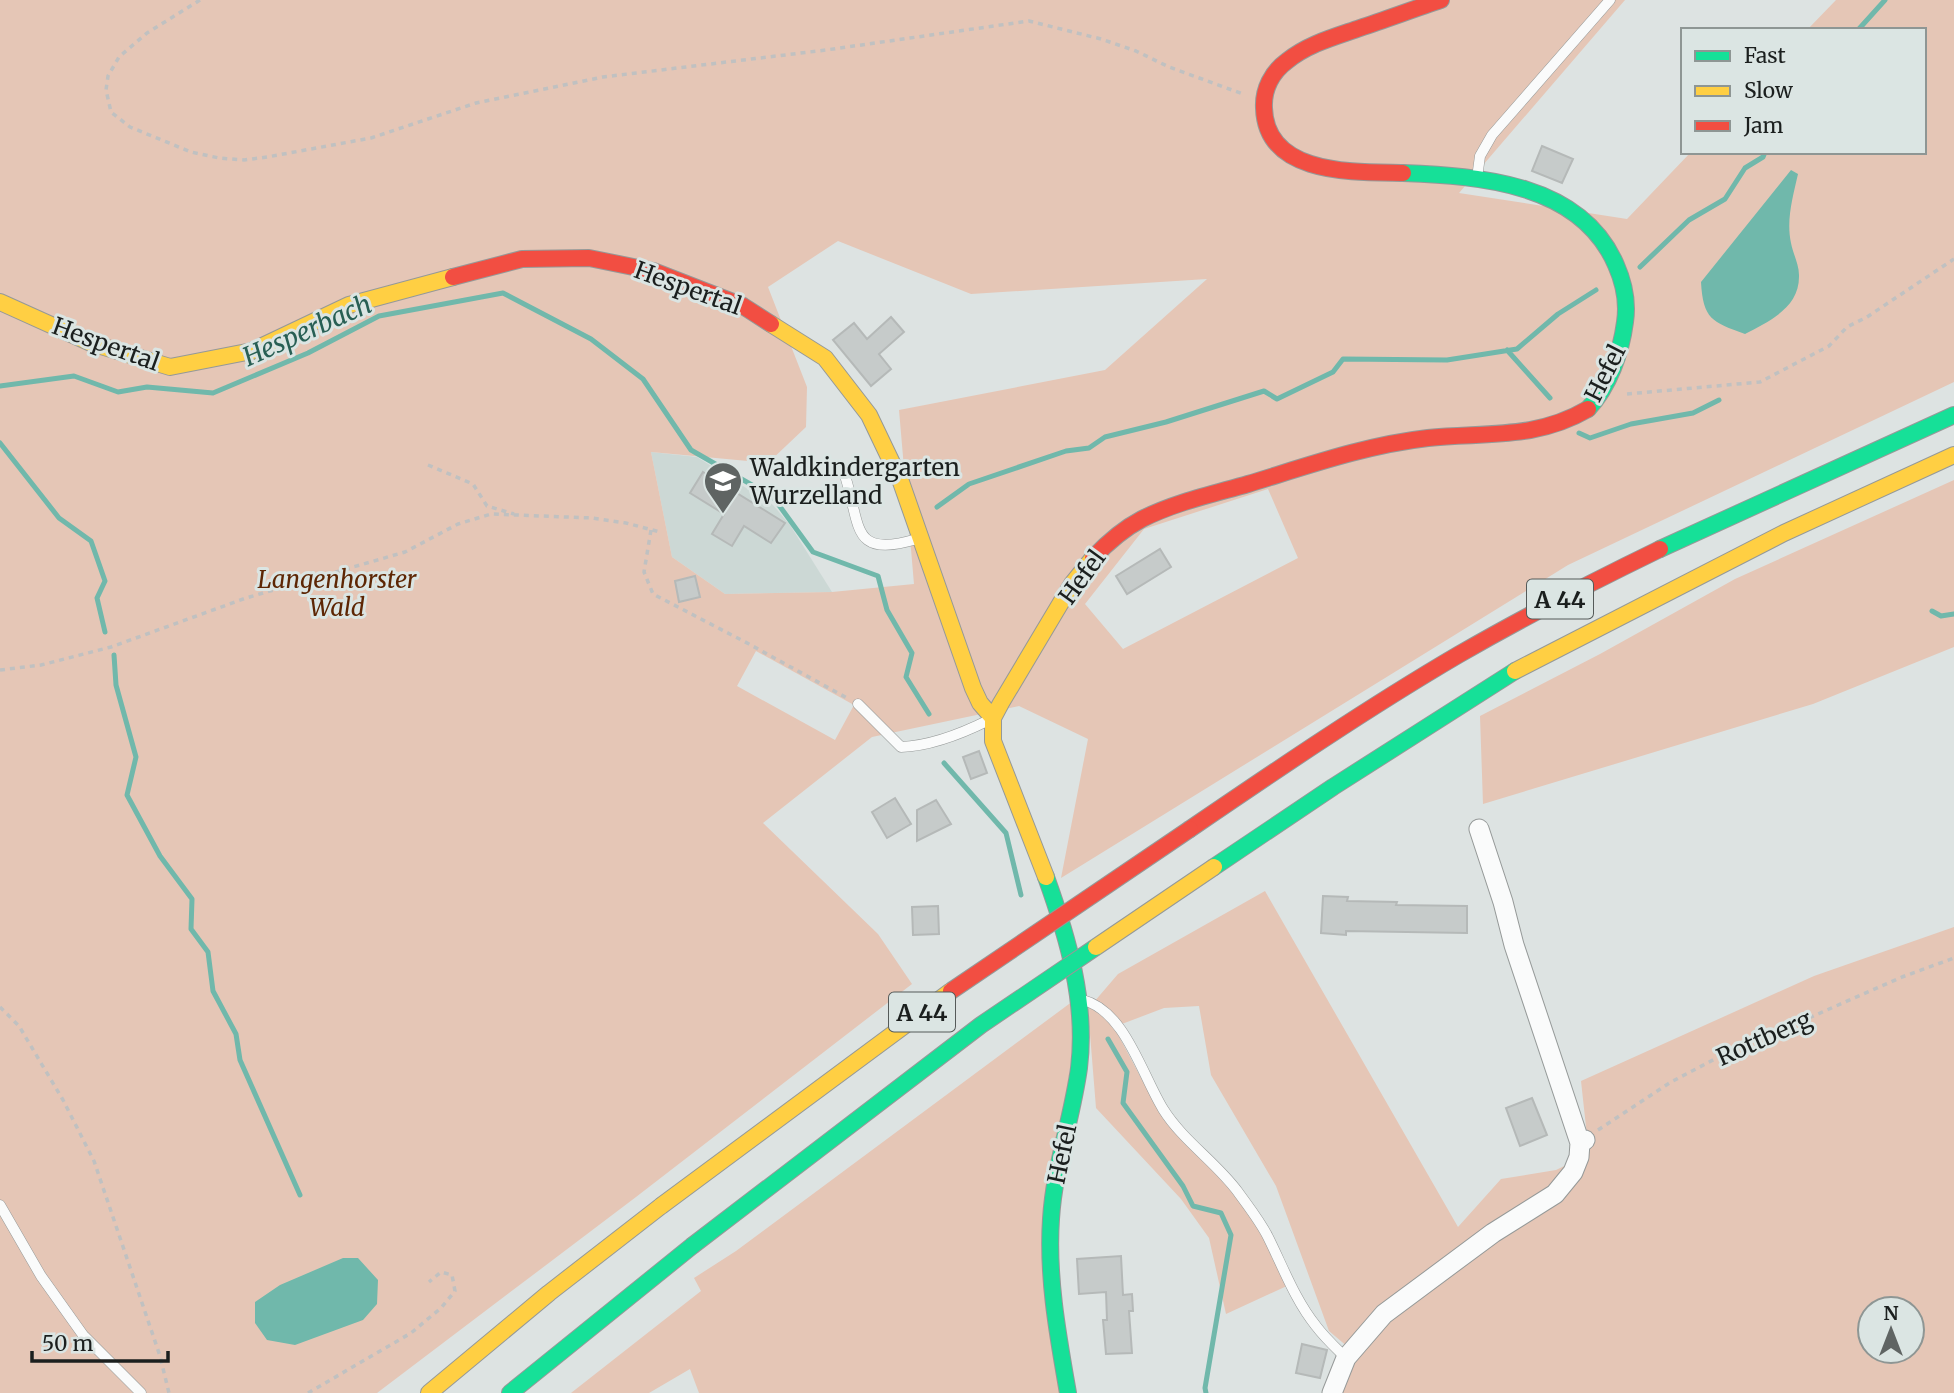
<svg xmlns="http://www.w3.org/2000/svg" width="1954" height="1393" font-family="Merriweather,serif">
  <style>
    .built { fill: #ccd8d5 }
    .green { fill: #e5c6b6; fill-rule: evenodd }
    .water { fill: #70b8ab }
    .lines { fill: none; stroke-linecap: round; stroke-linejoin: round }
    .stream { stroke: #70b8ab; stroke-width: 5 }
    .building { fill: #c6cbca; stroke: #b5b9b8; stroke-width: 2 }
    .lane-casing { stroke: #959998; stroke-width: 11 }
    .street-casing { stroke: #959998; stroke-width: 21 }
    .fast-casing { stroke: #959998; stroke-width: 18 }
    .slow-casing { stroke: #959998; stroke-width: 18 }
    .jam-casing { stroke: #959998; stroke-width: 18 }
    .path { stroke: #c0c1c1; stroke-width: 3.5; stroke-dasharray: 5 5; stroke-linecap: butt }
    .lane { stroke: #fafbfb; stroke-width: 10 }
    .street { stroke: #fafbfb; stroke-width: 19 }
    .fast { stroke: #16e098; stroke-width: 16 }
    .slow { stroke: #ffcf43; stroke-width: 16 }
    .jam { stroke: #f24e42; stroke-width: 16 }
    .fast-bridge-casing { stroke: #959998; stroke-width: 18; stroke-linecap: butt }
    .slow-bridge-casing { stroke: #959998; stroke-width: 18; stroke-linecap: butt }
    .jam-bridge-casing { stroke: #959998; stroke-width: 18; stroke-linecap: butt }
    .fast-bridge { stroke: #16e098; stroke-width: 16 }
    .slow-bridge { stroke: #ffcf43; stroke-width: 16 }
    .jam-bridge { stroke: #f24e42; stroke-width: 16 }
    .labels { text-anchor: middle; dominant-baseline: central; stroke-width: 6; stroke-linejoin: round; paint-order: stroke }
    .shield { fill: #dbe5e3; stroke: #555a59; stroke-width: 2 }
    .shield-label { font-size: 23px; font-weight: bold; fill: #1b1f1e }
    .street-label { font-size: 24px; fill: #1b1f1e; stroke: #dbe5e3 }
    .poi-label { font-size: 24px; fill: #1b1f1e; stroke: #dbe5e3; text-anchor: start }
    .park-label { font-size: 24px; font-style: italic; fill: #5d2604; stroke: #dbe5e3 }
    .water-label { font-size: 26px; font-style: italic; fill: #285f54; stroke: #dbe5e3 }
  </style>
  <rect width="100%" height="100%" fill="#dde3e2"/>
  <path class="built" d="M651 452 697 457 773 505 790 525 832 592 725 594 672 557Z"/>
  <path class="green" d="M0 0H1625L1459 193 1627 219 1691 152H1924V30H1807L1836 0H1954V382L1568 565 1061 878 1088 739 1019 706 872 737 763 823 878 934 912 984 636 1197 377 1393H0ZM838 241 971 294 1207 279 1105 370 899 410 914 584 832 592 725 594 672 557 651 452 768 463 806 427 807 387 768 287ZM1268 489 1298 558 1123 649 1085 604 1144 529ZM756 651 854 705 835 740 737 686Z
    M1954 480V647L1813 704 1483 804 1480 716 1600 654 1735 579Z
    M1265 891 1458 1227 1501 1179 1556 1170 1589 1154 1581 1081 1814 976 1954 927V1393H1339L1355 1353 1329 1331 1276 1186 1211 1075 1199 1006 1164 1008 1114 1027 1156 1106 1232 1188 1267 1236 1289 1285 1226 1314 1209 1238 1181 1199 1096 1108 1088 1009 1118 974ZM1870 1309H1912V1351H1870Z
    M1079 999 1053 1197 1068 1393H699L690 1369 649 1393H571L701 1291 694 1278 736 1251 1069 1004Z"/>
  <path class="water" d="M1791 170 1798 174C1793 196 1786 220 1791 243 1793 254 1799 264 1799 275 1800 308 1769 321 1745 334 1712 322 1703 319 1701 282Z
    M343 1258H358L378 1280 377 1304 363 1320 295 1345 267 1340 255 1323V1302L280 1285Z"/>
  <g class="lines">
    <path class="stream" d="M1858 30 1885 0
      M1640 267 1689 220 1725 199 1745 168 1763 157 1765 152
      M1507 350 1550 398
      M0 386 74 376 118 392 147 387 213 393 308 353 379 316 503 293 591 339 643 379 691 450 773 497 813 552 878 576 887 610 912 653 906 677 929 714
      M1579 433 1590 438 1631 424 1693 413 1719 400
      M0 443 59 518 91 541 105 581 97 598 105 632
      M937 507 969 484 1066 451 1089 448 1105 437 1166 422 1264 391 1277 399 1333 372 1343 359 1447 360 1517 349 1558 314 1596 290
      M1932 611 1941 616 1954 614
      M114 655 116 685 136 757 127 795 160 856 192 899 191 929 208 952 213 991 236 1034 240 1060 300 1195
      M944 763 1006 833 1021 895
      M1108 1039 1127 1072 1123 1103 1183 1186 1193 1206 1221 1213 1231 1235 1205 1388 1206 1393"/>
  </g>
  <path class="building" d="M1542 146 1573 159 1562 183 1532 171Z
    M891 317 904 332 879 354 891 369 871 386 833 340 854 323 867 339Z
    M703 472 785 523 771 543 744 526 732 546 712 534 724 514 690 493Z
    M1160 549 1171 567 1127 594 1116 576Z
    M695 576 700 597 679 602 675 581Z
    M979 751 987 773 971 779 963 757Z
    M895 798 911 824 887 838 872 812Z
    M936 800 951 824 917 841V810Z
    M1323 896 1348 897 1347 901 1397 902 1396 905 1467 906V933L1346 931V935L1321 933Z
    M938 906 939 934 913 935 912 907Z
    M1532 1098 1547 1135 1520 1146 1506 1108Z
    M1121 1256 1123 1295 1132 1294 1133 1311H1129L1132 1353 1106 1354 1103 1320H1107L1106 1292 1079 1294 1077 1259Z
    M1302 1344 1327 1350 1320 1378 1296 1373Z"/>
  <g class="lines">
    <defs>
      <path id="lane" d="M1477 178 1480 156 1492 135 1610 0
        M846 479C861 529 852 558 917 539
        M858 704 901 747C930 746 963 733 989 720
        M1083 1000C1125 1011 1142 1075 1163 1109 1183 1141 1216 1162 1238 1192 1248 1206 1260 1221 1268 1237 1283 1267 1295 1300 1316 1326 1325 1338 1336 1348 1346 1358
        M0 1205 41 1276 83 1335 141 1393"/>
      <path id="street" d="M1479 829 1503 902 1514 945 1580 1143
        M1332 1393 1346 1358 1384 1314 1493 1233 1555 1194 1573 1172 1579 1157 1580 1143 1585 1140"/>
      <path id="fast" d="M1403 173C1480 176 1581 183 1616 265 1624 283 1628 302 1625 322 1621 353 1609 386 1588 409
        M1660 549 1954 415
        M1214 867 1333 787 1515 671
        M1046 877C1068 938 1087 1003 1079 1068 1072 1119 1054 1168 1051 1219 1047 1277 1058 1336 1068 1393
        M510 1393 692 1246"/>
      <path id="slow" d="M0 302 91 343 170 367 252 351 349 305 453 277
        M771 324 825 358 869 415 901 482 973 688 980 703 993 718
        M1515 671 1784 533 1954 455
        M1046 877 993 741V718L1001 703 1072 584 1093 558
        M429 1393 549 1293 661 1206"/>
      <path id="jam" d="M1403 173C1355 172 1266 176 1264 108 1263 89 1272 72 1287 61 1308 44 1334 37 1360 28 1387 19 1414 9 1441 0
        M453 277 522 259 589 258 653 271 743 306 771 324
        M1093 558C1108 542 1123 529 1142 519 1176 502 1213 494 1248 484 1307 466 1366 445 1428 438 1485 432 1535 440 1588 409
        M1190 829C1278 769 1366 709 1458 655 1524 617 1592 582 1660 549"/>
    </defs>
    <use href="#lane" class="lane-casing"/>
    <use href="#street" class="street-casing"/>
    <use href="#fast" class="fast-casing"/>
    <use href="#slow" class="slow-casing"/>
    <use href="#jam" class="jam-casing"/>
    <path class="path" d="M200 0 147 33 119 57 108 76 106 90 111 112 130 127 191 152 219 158 244 160 267 157 371 138 476 103 603 77 826 50 1029 21 1101 39 1136 51 1169 67 1243 94
      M1627 394 1760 382 1829 346 1847 327 1867 317 1954 259
      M428 465 473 484 487 506 514 514
      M651 530 644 572 653 594 749 644 847 698
      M0 670 41 665 111 647 246 598 405 552 458 524 491 514 592 518 626 523 660 532
      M0 1007 19 1026 63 1100 94 1161 160 1356 169 1393
      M1598 1130 1671 1082 1755 1038 1811 1017 1902 977 1954 958
      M308 1393 411 1333 441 1308 455 1291 452 1275 441 1272 429 1282"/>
    <use href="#lane" class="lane"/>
    <use href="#street" class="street"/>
    <use href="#fast" class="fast"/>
    <use href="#slow" class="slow"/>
    <use href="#jam" class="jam"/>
    <defs>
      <path id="fast-bridge" d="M692 1246 981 1025 1096 947"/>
      <path id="slow-bridge" d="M1096 947 1214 867
        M661 1206 951 991"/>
      <path id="jam-bridge" d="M951 991 1190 829"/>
    </defs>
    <use href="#fast-bridge" class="fast-bridge-casing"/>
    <use href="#slow-bridge" class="slow-bridge-casing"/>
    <use href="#jam-bridge" class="jam-bridge-casing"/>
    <use href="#fast-bridge" class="fast-bridge"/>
    <use href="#slow-bridge" class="slow-bridge"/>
    <use href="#jam-bridge" class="jam-bridge"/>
  </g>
  <defs>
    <symbol id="school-pin" viewBox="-11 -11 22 30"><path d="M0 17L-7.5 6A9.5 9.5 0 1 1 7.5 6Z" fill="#5f6463" stroke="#dbe5e3"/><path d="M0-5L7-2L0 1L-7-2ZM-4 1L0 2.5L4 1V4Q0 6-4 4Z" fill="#fff"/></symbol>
  </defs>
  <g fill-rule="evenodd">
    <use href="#school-pin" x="701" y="459" width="44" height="60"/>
  </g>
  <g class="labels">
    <g class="shield">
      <rect x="1527" y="579.5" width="66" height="39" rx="5"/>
      <rect x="889" y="992.5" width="66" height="39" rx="5"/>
    </g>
    <g class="shield-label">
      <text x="1560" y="599">A 44</text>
      <text x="922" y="1012">A 44</text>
    </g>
    <g class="street-label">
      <text transform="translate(688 288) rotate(20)">Hespertal</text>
      <text transform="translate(106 344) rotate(20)">Hespertal</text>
      <text transform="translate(1605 373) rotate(-63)">Hefel</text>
      <text transform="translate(1082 577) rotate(-54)">Hefel</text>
      <text transform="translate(1764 1038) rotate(-24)">Rottberg</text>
      <text transform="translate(1062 1154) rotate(-78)">Hefel</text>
    </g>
    <g class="poi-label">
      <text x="750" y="467">Waldkindergarten<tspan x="750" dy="28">Wurzelland</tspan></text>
    </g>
    <g class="park-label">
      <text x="337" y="579">Langenhorster<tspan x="337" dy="28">Wald</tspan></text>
    </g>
    <g class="water-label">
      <text transform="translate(307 330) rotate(-24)">Hesperbach</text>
    </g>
  </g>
  <rect x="1681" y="28" width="245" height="126" fill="#dbe5e3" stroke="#8e9694" stroke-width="2"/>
  <rect x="1695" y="51" width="35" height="10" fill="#16e098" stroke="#8e9694" stroke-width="2"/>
  <text x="1744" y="63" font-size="21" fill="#1b1f1e">Fast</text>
  <rect x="1695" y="86" width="35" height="10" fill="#ffcf43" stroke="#8e9694" stroke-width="2"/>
  <text x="1744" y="98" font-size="21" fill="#1b1f1e">Slow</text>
  <rect x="1695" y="121" width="35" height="10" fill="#f24e42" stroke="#8e9694" stroke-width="2"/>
  <text x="1744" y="133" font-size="21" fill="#1b1f1e">Jam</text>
  <g transform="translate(1891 1330)"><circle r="33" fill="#dbe5e3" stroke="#8e9694" stroke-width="2"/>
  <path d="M0-5L12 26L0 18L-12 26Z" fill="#5f6463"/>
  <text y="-10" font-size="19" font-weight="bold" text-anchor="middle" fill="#1b1f1e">N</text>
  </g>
  <path d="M32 1351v10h136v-10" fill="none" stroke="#1b1f1e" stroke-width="3.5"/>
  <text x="42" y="1351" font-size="21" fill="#1b1f1e" stroke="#dbe5e3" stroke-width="5" paint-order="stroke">50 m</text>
</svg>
